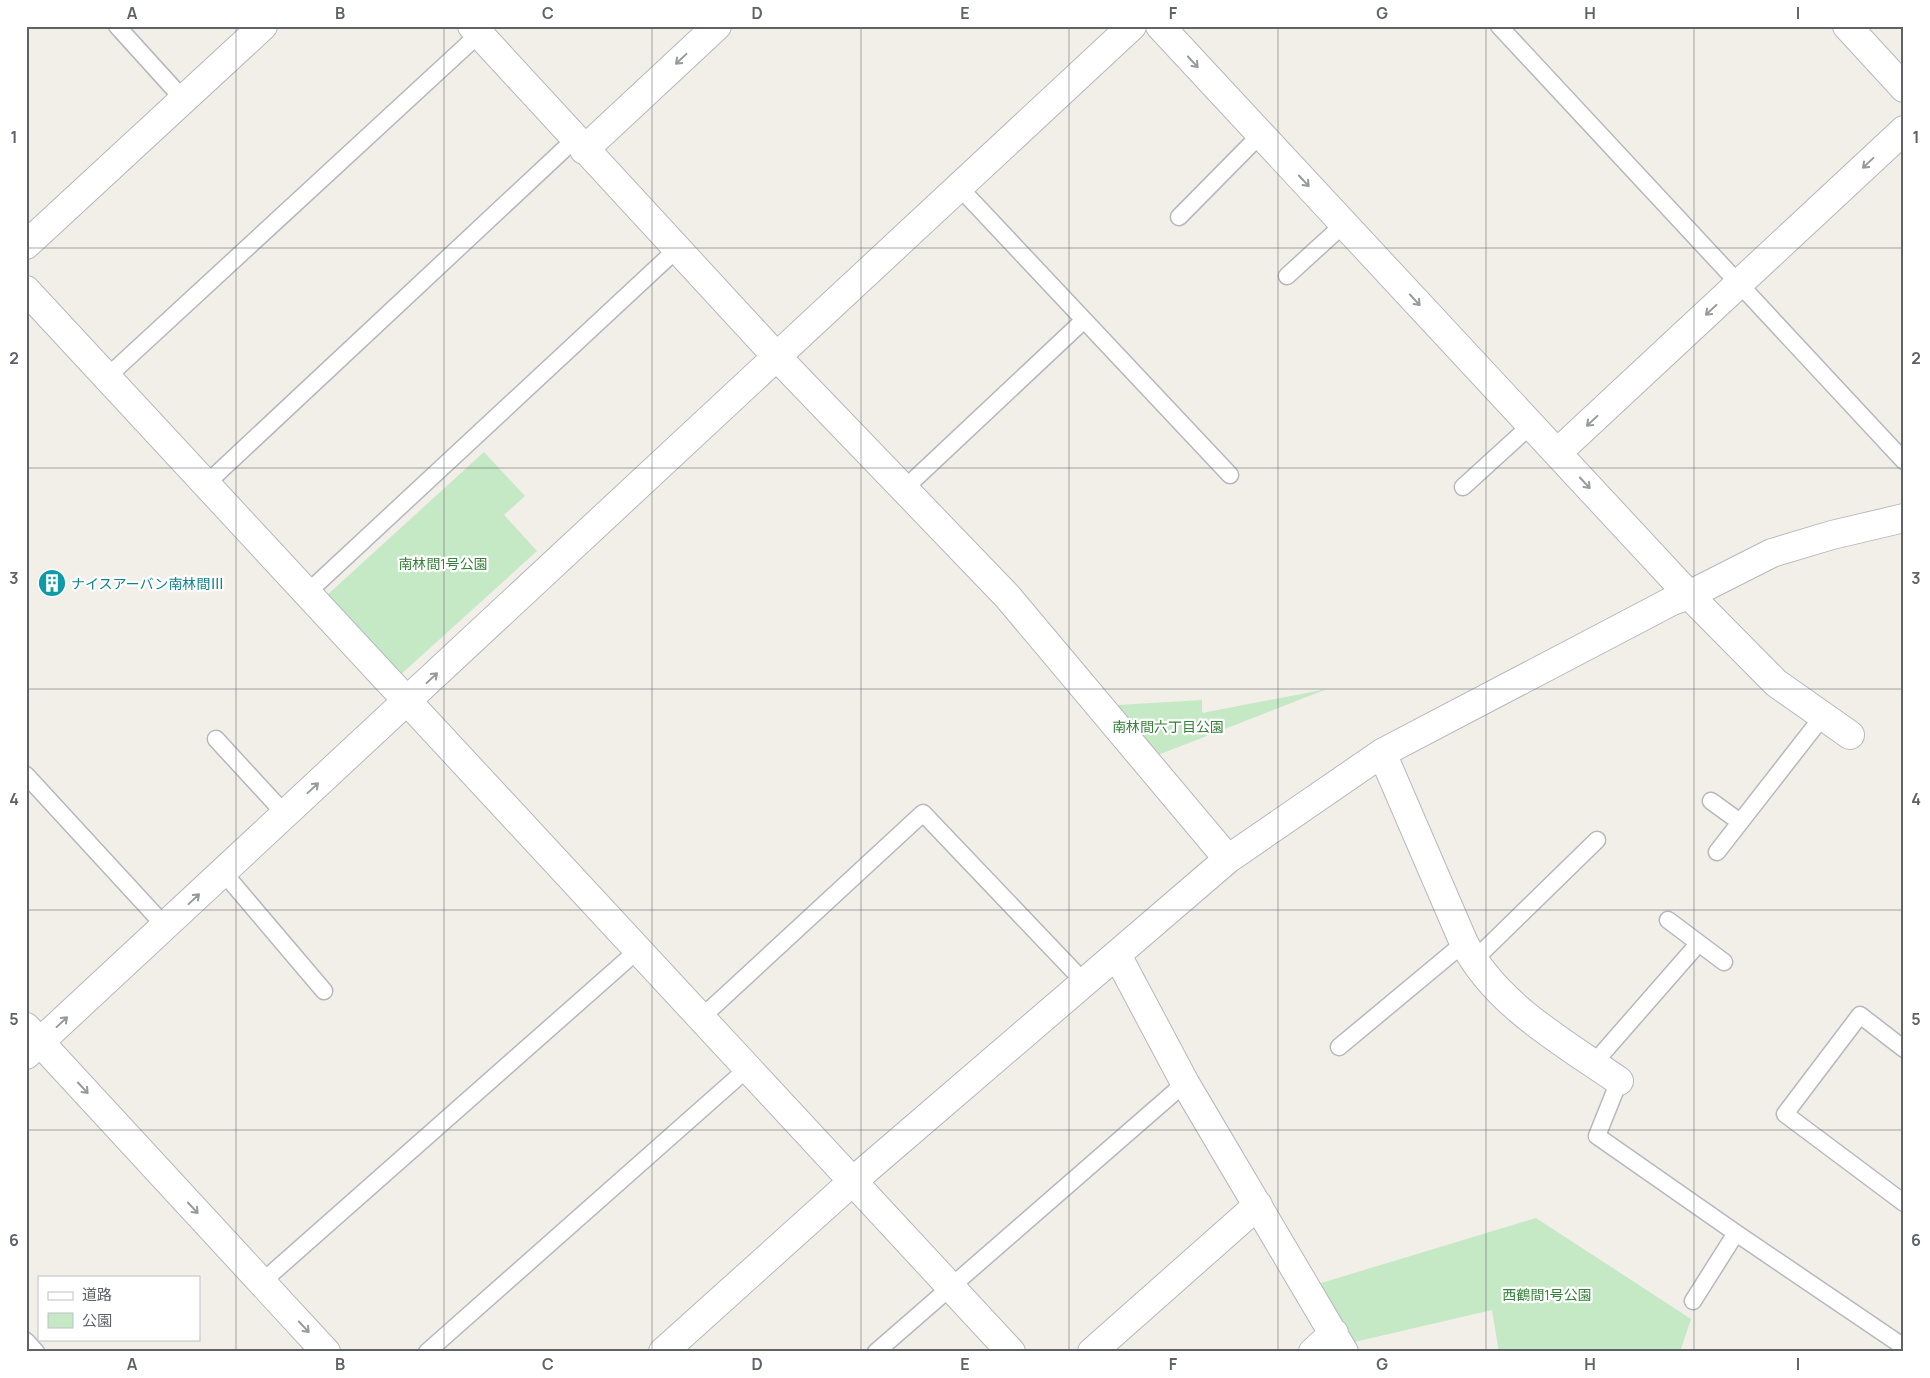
<svg xmlns="http://www.w3.org/2000/svg" width="1930" height="1378" font-family="Manrope,'Noto Sans JP',sans-serif">
  <style>
    .green { fill: #c5e8c5 }
    .lines { fill: none; stroke-linecap: round; stroke-linejoin: round }
    .lane-casing { stroke: #b5b8bc; stroke-width: 19 }
    .street-casing { stroke: #b5b8bc; stroke-width: 30 }
    .secondary-casing { stroke: #b6babf; stroke-width: 30 }
    .lane { stroke: #fff; stroke-width: 16 }
    .street { stroke: #fff; stroke-width: 28 }
    .secondary { stroke: #fff; stroke-width: 28 }
    .oneway { stroke: #979a9d }
    .grid { fill: none; stroke: #5f6368; stroke-width: 1; stroke-opacity: 0.55 }
    .labels { text-anchor: middle; dominant-baseline: central; stroke-width: 4.5; stroke-linejoin: round; paint-order: stroke }
    .park-label { font-size: 14px; fill: #348238; stroke: #fff }
    .culture-label { font-size: 14px; fill: #0d838f; stroke: #fff; text-anchor: start }
    .neatline { fill: none; stroke: #5f6368; stroke-width: 2 }
    .grid-label { font-size: 16px; text-anchor: middle; font-weight: bold; fill: #5f6368 }
  </style>
  <rect width="100%" height="100%" fill="#f1efe8"/>
  <path class="green" d="M484 452 525 496 504 515 537 551 398 677 325 597Z
    M1327 689 1158 755 1118 705 1202 700V713Z
    M1536 1218 1691 1319 1680 1352H1499L1492 1310 1350 1343 1318 1284Z"/>
  <g class="lines">
    <defs>
      <path id="lane" d="M117 26 184 100
        M1499 26 1904 461
        M959 187 1230 475
        M1179 217 1261 134
        M1287 276 1344 224
        M107 377 479 34
        M206 484 575 139
        M1463 487 1531 425
        M903 490 1084 320
        M307 593 677 249
        M216 739 285 814
        M26 775 165 926
        M1711 801 1740 822
        M1717 852 1823 716
        M223 872 324 991
        M1668 920 1724 962
        M1473 961 1597 840
        M701 1018 923 813 1085 983
        M1339 1047 1464 943
        M1904 1049 1860 1015 1785 1114 1904 1203
        M1594 1063 1698 944
        M1619 1081 1597 1136 1736 1233 1904 1347
        M262 1282 638 950
        M1693 1301 1736 1233
        M26 1341 36 1352
        M427 1352 748 1068
        M876 1352 1185 1083"/>
      <path id="street" d="M472 26 777 357 1007 596 1228 859
        M1160 26 1689 595 1776 683 1850 735
        M584 150 717 26
        M26 245 263 26
        M26 290 1011 1352
        M1557 453 1904 130
        M1382 753 1464 943C1496 1005 1563 1042 1619 1081
        M1117 955 1185 1083 1344 1352
        M26 1027 326 1352
        M26 1055 1132 26
        M663 1352 853 1181 1228 859 1382 753 1672 601 1689 595 1772 553 1832 535 1904 518
        M1092 1352 1258 1205
        M1313 1352 1334 1333"/>
      <path id="secondary" d="M1847 26 1904 88"/>
    </defs>
    <use href="#lane" class="lane-casing"/>
    <use href="#street" class="street-casing"/>
    <use href="#secondary" class="secondary-casing"/>
    <use href="#lane" class="lane"/>
    <use href="#street" class="street"/>
    <use href="#secondary" class="secondary"/>
  </g>
  <defs><path id="oneway-shaft" d="M-6 0H5M1.5-3L5.5 0L1.5 3" fill="none" stroke-width="1.6" stroke-linecap="round" stroke-linejoin="round" transform="scale(1.25)"/></defs>
  <g class="oneway">
    <use href="#oneway-shaft" transform="translate(681 59) rotate(137)"/>
    <use href="#oneway-shaft" transform="translate(1193 62) rotate(47)"/>
    <use href="#oneway-shaft" transform="translate(1868 163) rotate(137)"/>
    <use href="#oneway-shaft" transform="translate(1304 181) rotate(47)"/>
    <use href="#oneway-shaft" transform="translate(1415 300) rotate(47)"/>
    <use href="#oneway-shaft" transform="translate(1711 310) rotate(137)"/>
    <use href="#oneway-shaft" transform="translate(1592 421) rotate(137)"/>
    <use href="#oneway-shaft" transform="translate(1585 483) rotate(47)"/>
    <use href="#oneway-shaft" transform="translate(432 678) rotate(-43)"/>
    <use href="#oneway-shaft" transform="translate(313 788) rotate(-43)"/>
    <use href="#oneway-shaft" transform="translate(194 899) rotate(-43)"/>
    <use href="#oneway-shaft" transform="translate(62 1022) rotate(-43)"/>
    <use href="#oneway-shaft" transform="translate(83 1088) rotate(47)"/>
    <use href="#oneway-shaft" transform="translate(193 1208) rotate(47)"/>
    <use href="#oneway-shaft" transform="translate(304 1327) rotate(47)"/>
  </g>
  <path class="grid" d="M236 26V1352M444 26V1352M652 26V1352M861 26V1352M1069 26V1352M1278 26V1352M1486 26V1352M1694 26V1352M26 248H1904M26 468H1904M26 689H1904M26 910H1904M26 1130H1904"/>
  <defs>
    <symbol id="building-disc" viewBox="-11 -11 22 22"><circle r="9.5" fill="#0f9aa8" stroke="#fff"/><path d="M-4-6H4V6H1V3H-1V6H-4ZM-2.5-4.3h1.7v1.8h-1.7ZM.8-4.3h1.7v1.8H.8ZM-2.5-1h1.7V.8h-1.7ZM.8-1h1.7V.8H.8Z" fill="#fff"/></symbol>
  </defs>
  <g fill-rule="evenodd">
    <use href="#building-disc" x="36" y="567" width="32" height="32"/>
  </g>
  <g class="labels">
    <g class="park-label">
      <text x="443" y="563">南林間1号公園</text>
      <text x="1168" y="726">南林間六丁目公園</text>
      <text x="1547" y="1294">西鶴間1号公園</text>
    </g>
    <g class="culture-label">
      <text x="71" y="583">ナイスアーバン南林間Ⅲ</text>
    </g>
  </g>
  <rect width="1930" height="1378" fill="none" stroke="#ffffff" stroke-width="55"/>
  <rect x="38" y="1276" width="162" height="65" fill="#ffffff" stroke="#bfc1c3"/>
  <rect x="48" y="1292" width="25" height="8" fill="#ffffff" stroke="#bfc1c3"/>
  <text x="82" y="1300" font-size="15" fill="#5f6368">道路</text>
  <rect x="48" y="1313" width="25" height="15" fill="#c5e8c5" stroke="#bfc1c3"/>
  <text x="82" y="1326" font-size="15" fill="#5f6368">公園</text>
  <rect x="28" y="28" width="1874" height="1322" class="neatline"/>
  <g class="grid-label">
    <text x="132" y="19">A</text>
    <text x="340" y="19">B</text>
    <text x="548" y="19">C</text>
    <text x="757" y="19">D</text>
    <text x="965" y="19">E</text>
    <text x="1173" y="19">F</text>
    <text x="1382" y="19">G</text>
    <text x="1590" y="19">H</text>
    <text x="1798" y="19">I</text>
    <text x="14" y="143">1</text>
    <text x="1916" y="143">1</text>
    <text x="14" y="364">2</text>
    <text x="1916" y="364">2</text>
    <text x="14" y="584">3</text>
    <text x="1916" y="584">3</text>
    <text x="14" y="805">4</text>
    <text x="1916" y="805">4</text>
    <text x="14" y="1025">5</text>
    <text x="1916" y="1025">5</text>
    <text x="14" y="1246">6</text>
    <text x="1916" y="1246">6</text>
    <text x="132" y="1370">A</text>
    <text x="340" y="1370">B</text>
    <text x="548" y="1370">C</text>
    <text x="757" y="1370">D</text>
    <text x="965" y="1370">E</text>
    <text x="1173" y="1370">F</text>
    <text x="1382" y="1370">G</text>
    <text x="1590" y="1370">H</text>
    <text x="1798" y="1370">I</text>
  </g>
</svg>
